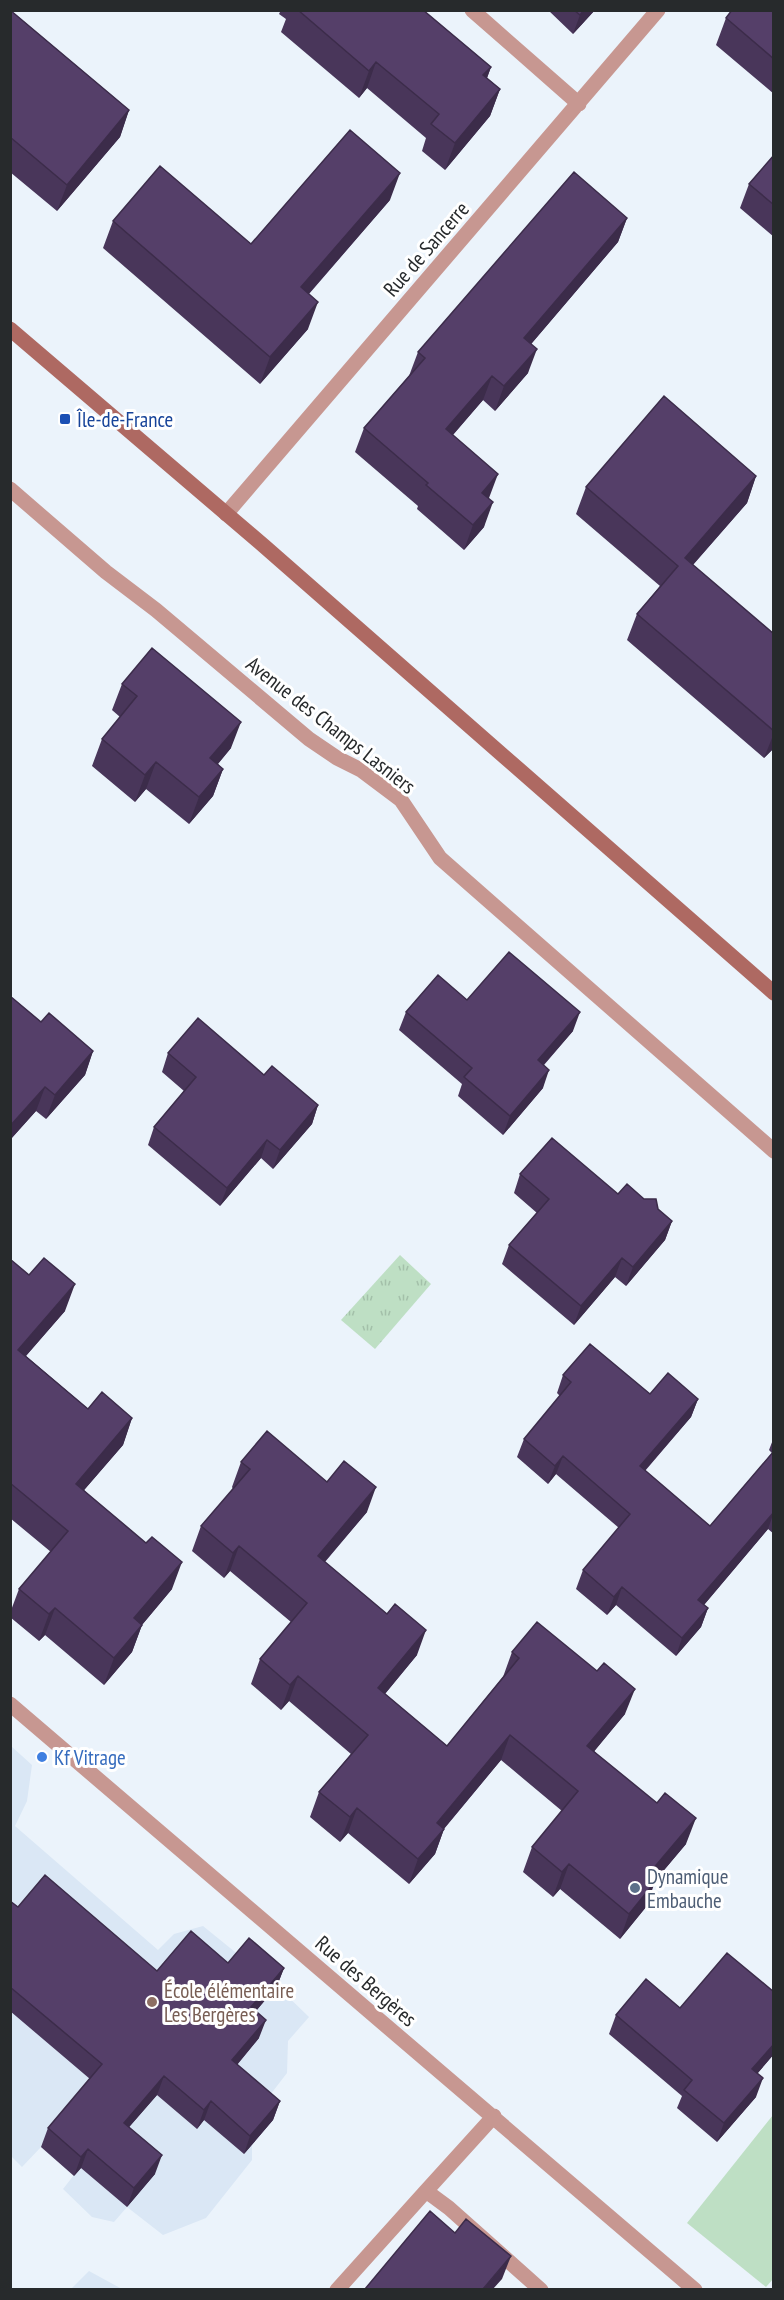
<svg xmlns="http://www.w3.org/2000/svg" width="784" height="2300" font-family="'PT Sans Narrow',sans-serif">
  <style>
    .built { fill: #dae7f5 }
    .green { fill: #bedfc4 }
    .park { fill: url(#park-tufts) }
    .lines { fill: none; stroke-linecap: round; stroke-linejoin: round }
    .street { stroke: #c79791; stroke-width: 15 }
    .secondary { stroke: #ae6962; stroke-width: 15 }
    .wall { fill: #49365a }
    .shaded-wall { fill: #3c2c4a }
    .building { fill: #553f69; stroke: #3c2c4a; stroke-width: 1.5 }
    .transit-dot { fill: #1a4fb4; stroke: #fff; stroke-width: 2 }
    .shop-dot { fill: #3f7fe0; stroke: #fff; stroke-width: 2 }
    .service-dot { fill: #5c6f8a; stroke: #fff; stroke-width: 2 }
    .education-dot { fill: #8d6e63; stroke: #fff; stroke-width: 2 }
    .labels { text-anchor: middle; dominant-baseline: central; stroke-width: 6; stroke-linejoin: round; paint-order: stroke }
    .street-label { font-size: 21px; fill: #272a2c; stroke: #fff }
    .transit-label { font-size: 21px; fill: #164399; stroke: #fff; text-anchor: start }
    .shop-label { font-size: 21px; fill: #366cbe; stroke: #fff; text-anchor: start }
    .service-label { font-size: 21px; fill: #4e5e75; stroke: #fff; text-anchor: start }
    .education-label { font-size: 21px; fill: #785e54; stroke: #fff; text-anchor: start }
  </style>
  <defs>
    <pattern id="park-tufts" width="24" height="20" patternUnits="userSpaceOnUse" patternTransform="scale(1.5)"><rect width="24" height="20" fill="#bedfc4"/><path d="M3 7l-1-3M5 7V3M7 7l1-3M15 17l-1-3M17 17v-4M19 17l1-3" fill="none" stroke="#a3c0a9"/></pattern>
  </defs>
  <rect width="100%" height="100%" fill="#ebf3fb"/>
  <path class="built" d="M11 1746 32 1765 27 1801 15 1826 158 1950 174 1934 203 1926 277 1986 309 2017 288 2041 287 2073 260 2108 273 2120 252 2145V2160L206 2218 163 2235 127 2207 114 2222 92 2217 63 2189 74 2175 41 2147 22 2167 11 2156Z
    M89 2271 122 2289H71Z"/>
  <path class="green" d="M773 2115 774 2278 766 2287 687 2223Z"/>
  <path class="park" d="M400 1255 431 1284 375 1349 341 1320Z"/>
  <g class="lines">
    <path class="street" d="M472 10 579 104
      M10 489 106 572 156 610 309 739 337 758 361 770 401 800 440 858 774 1151
      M226 514 658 10
      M10 1704 695 2290
      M494 2116 426 2191 449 2208 541 2290
      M337 2290 426 2191"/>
    <path class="secondary" d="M10 329 264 546 774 993"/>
  </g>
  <path class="wall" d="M10 10 129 110 120 137 57 211 10 172Z
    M281 10H423L491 67 487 78 500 89 490 116 445 170 422 151 426 138 367 88 359 98 281 32 286 19 279 14Z
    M548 10H595L573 34Z
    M774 10V94L716 45 726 18Z
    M774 155V237L740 208 749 184Z
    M390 200 309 294 308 329 260 384 103 248 113 221 251 244Z
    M627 218 618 242 531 344 528 373 495 411 483 400 453 435 488 499 484 527 464 550 417 509 418 506 355 452 364 428 409 376 418 352Z
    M756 476 747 503 693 565 774 634V748L764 758 627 640 637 614 660 586 576 514 586 487Z
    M122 684 231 748 218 764 223 769 213 796 189 824 146 789 135 802 92 766 102 739 120 717 112 710Z
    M10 996 41 1022 93 1051 85 1075 46 1119 36 1111 10 1140Z
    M467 1000 573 1031 544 1065 543 1088 503 1135 458 1096 462 1084 399 1030 406 1012Z
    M168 1053 264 1075 318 1105 312 1124 273 1169 261 1158 220 1206 148 1145 154 1127 184 1091 162 1072Z
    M520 1174 644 1199 672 1221 665 1240 626 1286 615 1277 574 1325 502 1264 509 1245 537 1213 514 1193Z
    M10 1259 65 1311 26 1356 88 1409 132 1418 123 1445 84 1490 172 1589 142 1625 132 1652 104 1685 45 1635 39 1641 10 1617V1613L19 1589 51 1552 10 1518Z
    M563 1375 650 1394 698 1399 691 1417 645 1471 710 1526 772 1453 769 1450 774 1437V1534L768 1529 704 1605 708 1608 701 1627 676 1656 616 1605 607 1615 576 1589 583 1570 619 1528 556 1474 548 1484 517 1457 524 1439 560 1396 557 1393Z
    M241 1462 327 1482 367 1512 325 1562 417 1655 385 1694 447 1746 503 1677 512 1652 625 1714 594 1751 686 1844 654 1882 646 1907 620 1939 560 1889 553 1897 523 1872 532 1847 562 1811 501 1760 444 1829 435 1854 409 1884 348 1833 340 1842 310 1817 319 1792 351 1754 289 1701 281 1710 251 1684 260 1659 291 1622 230 1571 224 1578 192 1551 201 1526 233 1489 232 1487Z
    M10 1901 18 1907 157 1971 228 1963 284 1968 277 1986 256 2011 259 2038 237 2065 280 2101 273 2120 244 2154 204 2120 197 2129 157 2095 129 2127 155 2174 127 2207 81 2168 74 2176 41 2147 48 2128 90 2079 10 2011Z
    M774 1992V2054L757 2074 756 2097 717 2142 677 2108 682 2096 609 2034 616 2015 680 2008Z"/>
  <path class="shaded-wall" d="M584 10H595L573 34 580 15Z
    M376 62 367 88 359 98 369 71Z
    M491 67 481 94 483 75Z
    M500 89 490 116 445 170 455 143Z
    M129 110 120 137 57 211 67 185Z
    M400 173 390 200 291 314 301 287Z
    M627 218 618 242 515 363 524 338Z
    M318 302 308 329 260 384 270 357Z
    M537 349 528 373 495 411 504 386Z
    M492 376 483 400 437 453 446 429Z
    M498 474 489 498 473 517 482 493Z
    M756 476 747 503 675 585 685 558Z
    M493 502 484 527 464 550 473 525Z
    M241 722 231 748 200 785 210 758Z
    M774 733V748L764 758Z
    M156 762 146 789 135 802 145 775Z
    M223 769 213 796 189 824 199 797Z
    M580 1012 573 1031 531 1079 538 1060Z
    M93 1051 85 1075 46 1119 55 1095Z
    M549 1070 543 1088 503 1135 510 1116Z
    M45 1087 36 1111 10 1140V1126Z
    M318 1105 312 1124 273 1169 280 1150Z
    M267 1140 261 1158 220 1206 227 1188Z
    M672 1221 665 1240 626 1286 633 1267Z
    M622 1258 615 1277 574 1325 581 1306Z
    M75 1284 65 1311 10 1374 18 1350Z
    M698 1399 691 1417 633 1484 640 1466Z
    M132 1418 123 1445 66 1511 76 1484Z
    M563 1456 556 1474 548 1484 555 1466Z
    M376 1487 367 1512 308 1581 318 1556Z
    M774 1512 768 1529 692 1619 698 1600Z
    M239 1546 230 1571 224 1578 233 1553Z
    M182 1562 172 1589 125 1645 134 1618Z
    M622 1587 616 1605 607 1615 614 1597Z
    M55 1608 45 1635 39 1641 49 1614Z
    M708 1608 701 1627 676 1656 682 1638Z
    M142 1625 132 1652 104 1685 114 1658Z
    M426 1630 417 1655 369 1713 378 1688Z
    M298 1676 289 1701 281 1710 290 1685Z
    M635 1689 625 1714 578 1771 587 1746Z
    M510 1735 501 1760 431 1844 444 1829 435 1854 409 1884 418 1859 437 1823Z
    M357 1808 348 1833 340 1842 350 1817Z
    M696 1818 686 1844 638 1901 647 1876Z
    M569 1864 560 1889 553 1897 562 1872Z
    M655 1882 646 1907 620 1939 629 1914Z
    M284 1968 277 1986 244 2025 251 2007Z
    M266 2020 259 2038 225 2079 232 2060Z
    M774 2044V2054L745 2088 752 2069Z
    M164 2076 157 2095 117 2141 124 2123Z
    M763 2078 756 2097 717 2142 724 2123Z
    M211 2101 204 2120 197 2129 204 2110Z
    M280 2101 273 2120 244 2154 250 2136Z
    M88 2149 81 2168 74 2176 81 2157Z
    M162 2155 155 2174 127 2207 134 2188Z
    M511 2256 502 2279 493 2289H483Z"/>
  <path class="building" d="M10 10 129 110 67 185 10 137Z
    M298 10H423L491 67 483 75 500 89 455 143 431 124 439 114 376 62 369 71Z
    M574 10H584L580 15Z
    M732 10H774V59L726 18Z
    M350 130 400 173 301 287 318 302 270 357 113 221 160 166 251 244Z
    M774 155V205L749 184Z
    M574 172 627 218 524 338 537 349 504 386 492 376 446 429 498 474 482 493 493 502 473 525 426 485 428 483 364 428 425 358 418 352Z
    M664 396 756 476 685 558 774 634V731L637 614 678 566 586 487Z
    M152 648 241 722 210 758 223 769 199 797 156 762 145 775 102 739 137 696 122 684Z
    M509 952 580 1012 538 1060 549 1070 510 1116 464 1077 472 1068 406 1012 438 975 467 1000Z
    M10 996 41 1022 49 1013 93 1051 55 1095 45 1087 10 1126Z
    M198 1018 264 1075 272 1066 318 1105 280 1150 267 1140 227 1188 154 1127 196 1077 168 1053Z
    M552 1138 618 1194 627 1184 644 1199H656L658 1209 672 1221 633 1267 622 1258 581 1306 509 1245 549 1199 520 1174Z
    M44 1258 75 1284 18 1350 88 1409 102 1392 132 1418 76 1484 146 1543 152 1537 182 1562 134 1618 142 1625 114 1658 55 1608 49 1614 19 1589 68 1531 10 1483V1259L29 1275Z
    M590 1344 650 1394 668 1373 698 1399 640 1466 710 1526 774 1451V1512L698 1600 708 1608 682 1638 622 1587 614 1597 583 1570 630 1514 563 1456 555 1466 524 1439 571 1382 563 1375Z
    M267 1431 327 1482 344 1461 376 1487 318 1556 387 1614 395 1604 426 1630 378 1688 447 1746 519 1658 512 1652 537 1622 597 1671 604 1663 635 1689 587 1746 657 1803 665 1793 696 1818 647 1876 655 1882 629 1914 569 1864 562 1872 532 1847 578 1791 510 1735 437 1823 444 1829 418 1859 357 1808 350 1817 319 1792 368 1735 298 1676 290 1685 260 1659 307 1603 239 1546 233 1553 201 1526 250 1469 241 1462Z
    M45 1875 157 1971 191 1931 228 1963 249 1938 284 1968 251 2007 266 2020 232 2060 280 2101 250 2136 211 2101 204 2110 164 2076 124 2123 162 2155 134 2188 88 2149 81 2157 48 2128 102 2064 10 1987V1901L18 1907Z
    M727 1953 774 1992V2044L752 2069 763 2078 724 2123 684 2090 692 2080 616 2015 646 1979 680 2008Z
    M430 2211 455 2233 466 2219 511 2256 483 2289H365Z"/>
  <rect class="transit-dot" x="59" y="413" width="12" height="12" rx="3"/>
  <circle class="shop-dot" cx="42" cy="1757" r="6"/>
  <circle class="service-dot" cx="635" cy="1888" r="6"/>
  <circle class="education-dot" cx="152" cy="2002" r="6"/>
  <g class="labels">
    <g class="street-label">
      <text transform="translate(426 249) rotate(-49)">Rue de Sancerre</text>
      <text transform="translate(331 725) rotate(38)">Avenue des Champs Lasniers</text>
      <text transform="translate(366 1981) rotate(41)">Rue des Bergères</text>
    </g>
    <g class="transit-label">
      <text x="77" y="419">Île-de-France</text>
    </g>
    <g class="shop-label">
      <text x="54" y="1757">Kf Vitrage</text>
    </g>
    <g class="service-label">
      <text x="647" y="1876">Dynamique<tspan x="647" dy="24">Embauche</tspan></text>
    </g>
    <g class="education-label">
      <text x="164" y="1990">École élémentaire<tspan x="164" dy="24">Les Bergères</tspan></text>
    </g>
  </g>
  <rect width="784" height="2300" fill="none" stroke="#272a2c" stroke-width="24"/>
</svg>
